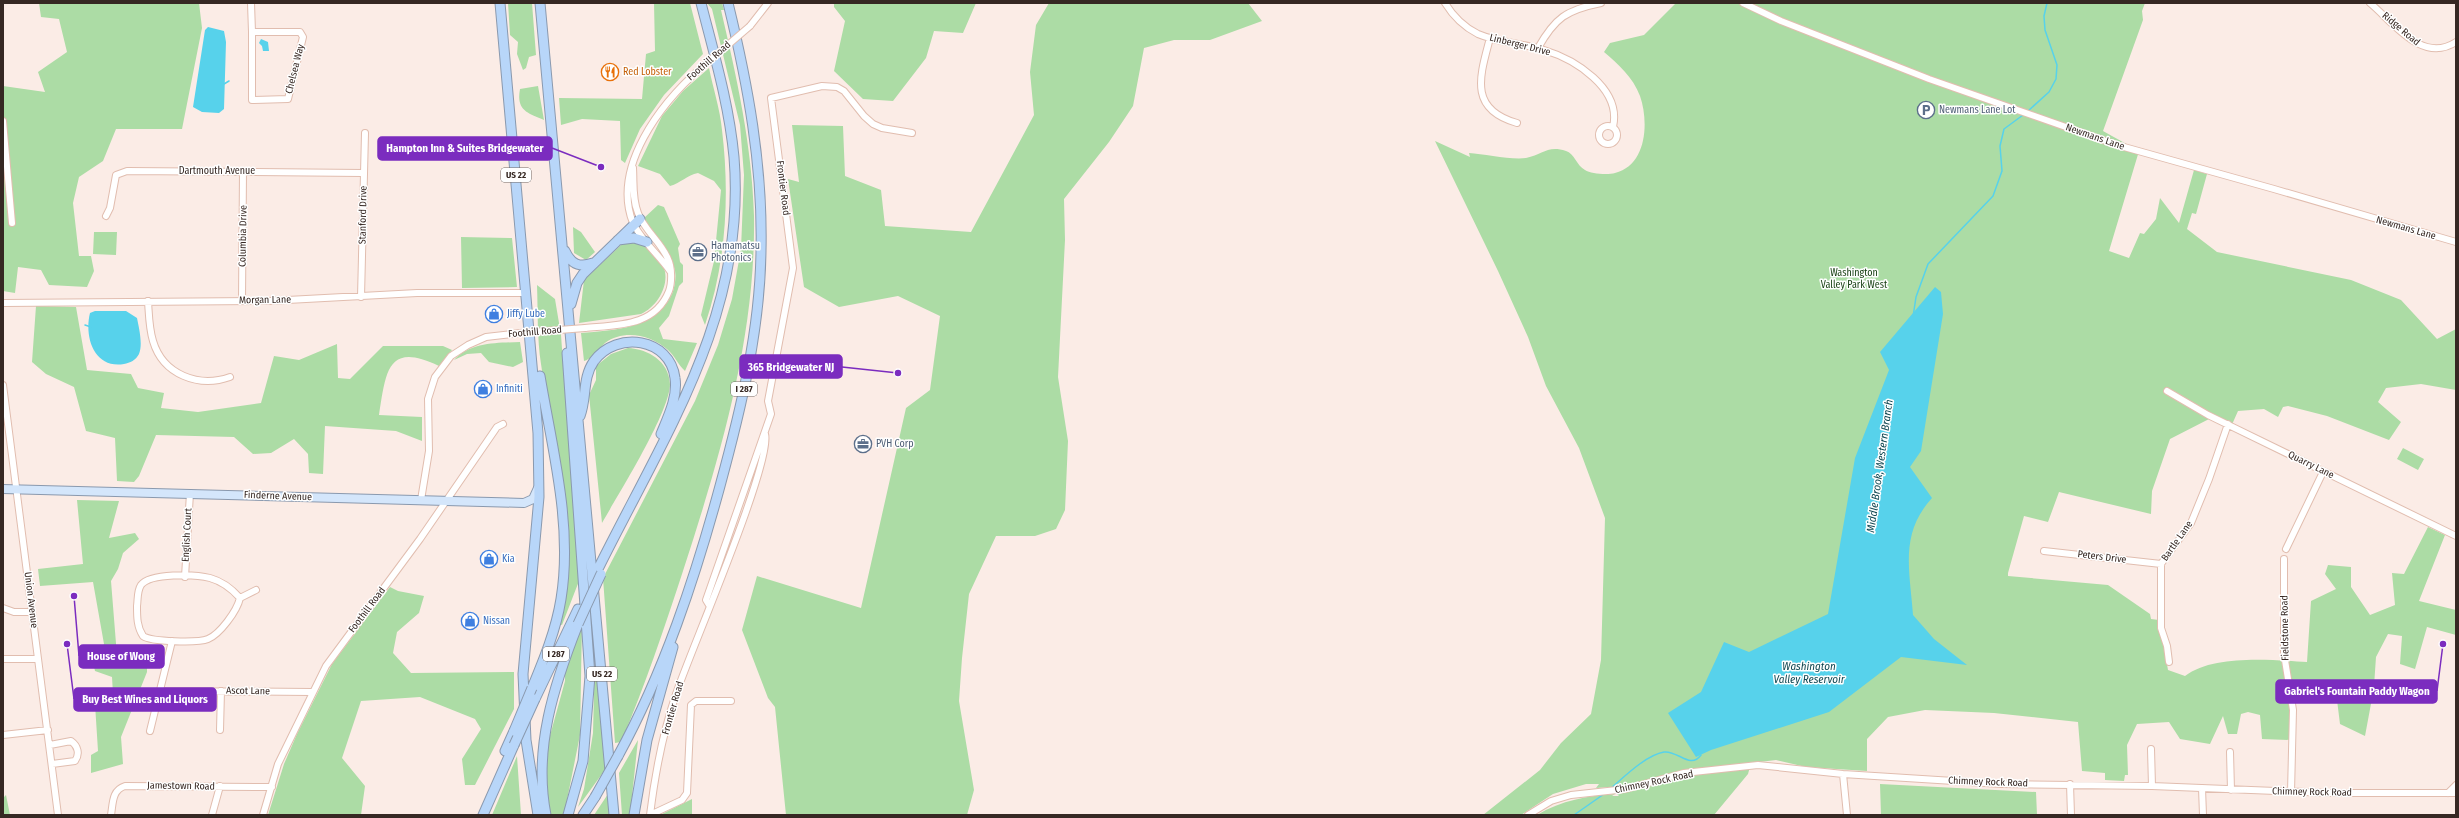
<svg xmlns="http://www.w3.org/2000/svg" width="2459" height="818" font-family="'Fira Sans Condensed',sans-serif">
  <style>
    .green { fill: #acdca5 }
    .water { fill: #57d2eb }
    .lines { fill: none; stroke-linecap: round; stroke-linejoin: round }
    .stream { stroke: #57d2eb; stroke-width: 1.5 }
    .minor-casing { stroke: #e1bdaf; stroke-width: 8 }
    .major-casing { stroke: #8a99ae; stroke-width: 10 }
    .highway-casing { stroke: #8a99ae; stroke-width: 11 }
    .minor { stroke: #fff; stroke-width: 6 }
    .major { stroke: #d4e6fb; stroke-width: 8 }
    .highway { stroke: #b8d6f9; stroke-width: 9 }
    .minor-bridge-casing { stroke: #e1bdaf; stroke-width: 8; stroke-linecap: butt }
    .highway-bridge-casing { stroke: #8a99ae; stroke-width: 11; stroke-linecap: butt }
    .minor-bridge { stroke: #fff; stroke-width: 6 }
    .highway-bridge { stroke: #b8d6f9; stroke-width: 9 }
    .labels { text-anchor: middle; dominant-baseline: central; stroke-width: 3; stroke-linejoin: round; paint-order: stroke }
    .shield { fill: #fff; stroke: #726865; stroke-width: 1 }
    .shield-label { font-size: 9px; font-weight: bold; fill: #362823 }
    .street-label { font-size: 10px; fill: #362823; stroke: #fff }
    .food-label { font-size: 10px; fill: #c56008; stroke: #fff; text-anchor: start }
    .service-label { font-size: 10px; fill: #4e5e75; stroke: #fff; text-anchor: start }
    .park-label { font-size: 10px; fill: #143d0f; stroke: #fff }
    .shop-label { font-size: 10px; fill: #366cbe; stroke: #fff; text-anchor: start }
    .water-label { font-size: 11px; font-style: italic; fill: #104751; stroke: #fff }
    .leader { fill: none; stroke: #7b2cbf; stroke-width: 1.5 }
    .callout-dot { fill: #7b2cbf; stroke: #fff; stroke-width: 1.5 }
    .callout { fill: #7b2cbf; stroke: #7b2cbf; stroke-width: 1.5 }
    .callout-label { font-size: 11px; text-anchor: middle; font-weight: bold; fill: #fff }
  </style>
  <rect width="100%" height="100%" fill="#fbece6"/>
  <path class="green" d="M39 3H199L202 28 182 129H116L103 161 79 177 73 203 79 256H91L94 271 87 287 49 285 41 270 18 267 15 293 3 291V86L45 92 38 72 67 52 59 19 41 17Z
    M508 3H532L536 55 529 57 526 68 523 70 517 54 518 42 510 35Z
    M654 3H690L703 54 664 95 640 129 625 163 621 160 620 121 582 119 561 125 559 98 642 99 646 54 655 51Z
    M707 3H722L724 10H721C737 79 752 145 754 216 756 337 720 457 683 571 664 629 645 686 621 742L615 743 603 578 695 401 718 345 732 299 741 249 744 175 740 125 712 9Z
    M834 3H976L963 33 934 31 926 58 893 101 863 99 834 71 845 21 834 7Z
    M1049 3H1248L1262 21 1210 40H1174L1144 48 1133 106 1109 142 1064 199 1065 240 1058 377 1068 441 1065 510 1056 529 1035 536H996L969 594 962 658 959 701 974 790 967 815H786L775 707 768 698 742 630 757 576 861 608 906 408 930 390 940 316 898 296 839 307 804 287 788 179 799 182 792 125 843 126 845 176 881 190 885 226 971 232 1034 115 1030 72 1036 25Z
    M1676 3H2145L2142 11 2143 20 2103 131 2139 151 2109 251 2129 258 2140 233 2144 234 2156 219 2160 198 2179 223 2194 170 2207 174 2196 214 2192 213 2187 229 2217 252 2351 280 2401 300 2437 339 2456 329V390L2421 384 2386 388 2378 402 2401 422 2389 440 2327 416 2288 406 2283 407 2278 417 2264 409 2238 411 2230 429 2211 418 2170 439 2152 491 2151 514 2059 492 2048 522 2024 516 2008 573V576L2108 585 2150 614 2151 619 2159 620 2168 670 2185 676C2214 654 2272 660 2307 662L2311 601 2336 589 2325 574 2328 565 2351 567V587L2370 615 2395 605 2392 573 2404 574 2428 527 2445 535 2419 601 2456 610V635L2427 627 2415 669 2400 664 2402 636 2388 634 2376 657 2374 686 2386 696 2373 693 2365 736 2340 724 2337 700 2311 693 2296 697 2291 740 2262 739 2260 715 2248 712 2241 714 2237 734H2228L2223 716 2210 744 2180 739 2169 722 2137 724 2127 745 2128 775H2125L2124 781 2105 780V773L2082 771 2078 722 1994 713 1925 710 1888 717 1867 739V771L1806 767 1776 760 1751 763 1748 774 1714 815H1537C1562 800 1587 796 1615 794L1612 796H1619L1610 787 1596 788 1599 784H1586L1553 794 1521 815H1483L1540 770 1561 743 1591 714 1601 660 1605 518 1579 448 1546 386 1528 337 1498 271 1435 141 1470 157 1469 153C1484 154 1511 160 1526 158 1543 155 1547 145 1566 151 1574 153 1577 166 1585 170 1591 174 1608 175 1615 173 1647 165 1649 122 1640 96 1633 77 1618 64 1604 52L1610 43 1644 35Z
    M709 68C713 88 720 109 722 130 730 196 726 263 705 325L701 315 714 261 721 190 714 181 698 173C687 175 681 183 670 186L660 174 638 166 662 116 683 91Z
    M538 86 544 120C527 113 516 110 520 89Z
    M658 205 664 207 680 244 678 248 680 262 683 265V282L679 286 669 316 659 328 663 339 697 343 685 371C678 365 675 356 668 350 651 335 624 329 605 343 600 348 590 360 584 361L581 333C615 330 656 329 672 294 675 286 677 275 674 267 668 249 651 234 644 218Z
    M573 227 581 232 595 252 586 260 574 253Z
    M94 232H117L116 255 93 254Z
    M461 237 512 238 517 287 462 288Z
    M629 242 647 245C652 252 662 260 664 268 670 285 657 307 641 314L579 323 584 280 621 245Z
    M537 285 555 299 561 335 579 581 562 625 559 624C586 544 552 445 541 364 537 338 538 311 537 285Z
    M36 306 76 307 87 370 131 374 138 388 164 393 161 408 198 412 261 403 274 356 299 360 337 344 338 378 350 379 383 346H443L452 350 439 366C387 341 386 372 379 415L422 417V441L396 431 325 426 323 474 309 473 308 454 294 439 271 453 253 454 234 437 156 435 139 476 134 482 117 481 115 438 86 431 74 387 46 374 32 362Z
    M520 342 523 362 513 367 489 362 481 353 467 354 454 360C471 342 497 343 520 342Z
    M628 348C648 349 669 361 670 384 670 412 618 495 602 523L589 395 596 380V366L611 354Z
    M2403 448 2424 459 2418 470 2397 459Z
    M77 500 119 501 109 538 135 533 139 539 123 553 118 569 111 581 117 656 126 664H147V672L121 737 123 764 91 773V755L98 751 95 704 113 694 112 677 95 671 93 662 104 644 93 582 40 586 38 569 83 564Z
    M390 587 398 591 424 596 419 613 397 632 393 653 411 673 514 672V709L475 785H465L462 759 481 729 475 719 420 697 361 701 342 758 365 786 361 815H268L284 764 297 734 332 664Z
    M582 623 580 735 564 815H550L546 781 548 743 565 681V668Z
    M595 652 607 767 578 807 584 789 593 733Z
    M638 740 630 815H622L619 773Z
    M517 756 521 815H492Z
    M1880 784 2036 792 2037 815H1881Z
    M608 794 609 815H594Z
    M6 795 10 815H3V798Z
    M692 799V815H661L662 814Z"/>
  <path class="water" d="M208 27 224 31 226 42 224 109 219 113 202 112 193 107 205 30Z
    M261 39 268 42 269 51H263L262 46 259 43Z
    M1935 287 1941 292 1943 314 1921 451 1910 467 1932 498C1899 534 1910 571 1913 615L1934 639 1967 665 1901 657 1829 712 1711 750 1696 757 1668 713 1701 692 1724 642 1749 652 1828 614 1855 458 1889 370 1880 352Z
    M95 311H126L137 318C139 328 143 344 139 354 136 360 130 363 124 364 94 369 84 337 90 313Z"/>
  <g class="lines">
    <path class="stream" d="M224 84 229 81
      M2028 111 2049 92 2056 79 2057 65 2045 30 2044 16 2047 3
      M1913 317 1916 297 1928 264 1993 196 2002 171 2000 146 2004 129 2023 115
      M85 325 91 327
      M1610 789C1624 777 1646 755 1664 752 1678 750 1690 770 1701 755
      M1574 815 1604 794"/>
    <defs>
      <path id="minor" d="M251 3 252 32
        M1445 3C1453 16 1464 27 1478 34 1499 43 1522 43 1544 50 1574 59 1622 88 1613 127
        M1743 3 1781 21 1929 79 2117 145 2274 189 2456 242
        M2370 3C2394 23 2422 64 2456 42
        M750 26 768 3
        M252 32H300L303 37 288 99 252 100Z
        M1490 38C1480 76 1468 109 1517 123
        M1538 48C1555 18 1566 10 1601 3
        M3 121 12 223
        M1599 135a9 9 0 1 1 18 0a9 9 0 1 1-18 0Z
        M106 216 110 208 116 175 127 171 363 173
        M670 271C659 255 641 240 633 223 611 167 661 103 701 68
        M361 297 365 133
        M148 301C149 315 149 328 153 341 163 375 199 388 230 377
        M242 301 243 171
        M3 303 269 301 417 293H527
        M585 328C617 325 655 327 669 291 672 283 672 267 668 259 661 242 644 230 638 213 632 198 634 183 633 168
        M3 385 58 815
        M2167 391 2208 415 2456 536
        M421 500 429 451 428 399 435 377 451 356 468 345 486 337 520 333
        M2286 549 2323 472
        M2044 551 2161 564
        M2284 559V654L2293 710 2291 792
        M185 577 190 493
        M240 598C232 589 221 581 210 578 195 574 150 573 141 585 137 591 138 599 137 606 137 617 137 627 143 636 151 642 198 643 208 639 220 634 237 611 240 598L256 590
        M709 605 706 600 771 414 768 401 793 268 771 98 822 86 837 87 844 91 864 116 873 124 882 128 912 133
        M3 608 14 612H32
        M3 659H38
        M2169 662 2167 646 2161 628V564L2191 523 2209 479 2228 424
        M160 691 312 692
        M220 730 221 691
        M150 731 172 641
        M3 735 48 730
        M50 745 71 741C78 746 80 754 75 761L52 764
        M2151 749 2152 786
        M2230 752 2231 790
        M1843 774 1847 815
        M2070 784 2071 815
        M2202 788 2203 815
        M2448 793 2456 785
        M111 815C113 803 112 790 125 786L272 787
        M212 815 220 786
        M263 815 278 764 326 666 420 539 497 427 503 424
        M650 815C655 774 663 732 676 694 690 652 773 461 765 434
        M650 815 682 800 687 793 691 705 696 701H731
        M1528 815 1551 801 1571 795 1626 789 1684 773 1758 765 1843 774 2001 784 2152 786 2329 793H2456"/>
      <path id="major" d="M3 489 524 503 533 499 538 488"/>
      <path id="highway" d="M500 3 538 433 539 497 523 674 526 740 538 815
        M540 3 614 815
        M618 240 634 238 647 242
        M565 251C571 264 579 268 593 263
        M571 304 577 283 583 274 640 219
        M567 353 590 676 583 761 568 815
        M580 416C587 398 582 378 594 361 617 330 670 338 675 378 678 397 668 417 661 434
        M599 567C665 434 747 313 734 157 729 104 714 54 701 3
        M532 688C544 659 556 630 561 599 573 525 552 448 540 376
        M535 699 578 609
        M505 751 514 731
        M618 756C664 672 695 578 720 486 741 409 760 330 761 251 763 166 748 85 728 3
        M483 815 514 745
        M546 815C533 749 554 685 578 624
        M583 815 595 797
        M634 815 647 740 673 647"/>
    </defs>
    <use href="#minor" class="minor-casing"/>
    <use href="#major" class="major-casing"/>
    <use href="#highway" class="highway-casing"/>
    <use href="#minor" class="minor"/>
    <use href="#major" class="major"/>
    <use href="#highway" class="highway"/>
    <defs>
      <path id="minor-bridge" d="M701 68 750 26
        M520 333 585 328"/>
      <path id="highway-bridge" d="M578 624 601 574
        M514 731 532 688
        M514 745 535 699
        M595 797 618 756"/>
    </defs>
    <use href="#minor-bridge" class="minor-bridge-casing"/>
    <use href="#highway-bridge" class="highway-bridge-casing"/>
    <use href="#minor-bridge" class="minor-bridge"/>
    <use href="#highway-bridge" class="highway-bridge"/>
  </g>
  <defs>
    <symbol id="restaurant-ring" viewBox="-11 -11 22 22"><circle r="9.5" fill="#fff" stroke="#e8710a" stroke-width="1.5"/><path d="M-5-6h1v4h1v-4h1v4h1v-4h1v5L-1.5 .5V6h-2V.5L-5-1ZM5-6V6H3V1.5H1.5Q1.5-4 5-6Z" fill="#e8710a"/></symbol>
    <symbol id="parking-ring" viewBox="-11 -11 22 22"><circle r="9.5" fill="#fff" stroke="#5c6f8a" stroke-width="1.5"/><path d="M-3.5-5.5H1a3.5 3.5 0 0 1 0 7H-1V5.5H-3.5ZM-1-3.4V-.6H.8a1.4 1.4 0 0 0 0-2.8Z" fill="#5c6f8a"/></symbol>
    <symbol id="office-ring" viewBox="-11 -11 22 22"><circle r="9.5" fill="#fff" stroke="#5c6f8a" stroke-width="1.5"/><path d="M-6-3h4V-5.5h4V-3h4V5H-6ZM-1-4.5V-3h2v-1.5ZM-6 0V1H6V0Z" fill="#5c6f8a"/></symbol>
    <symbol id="shop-ring" viewBox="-11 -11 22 22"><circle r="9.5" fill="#fff" stroke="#3f7fe0" stroke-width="1.5"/><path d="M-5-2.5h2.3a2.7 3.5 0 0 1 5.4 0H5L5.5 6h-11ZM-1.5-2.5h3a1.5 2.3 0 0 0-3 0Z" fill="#3f7fe0"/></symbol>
  </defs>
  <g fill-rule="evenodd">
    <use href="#restaurant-ring" x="600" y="62" width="20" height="20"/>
    <use href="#parking-ring" x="1916" y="100" width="20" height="20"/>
    <use href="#office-ring" x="688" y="242" width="20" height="20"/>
    <use href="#shop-ring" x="484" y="304" width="20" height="20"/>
    <use href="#shop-ring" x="473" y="379" width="20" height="20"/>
    <use href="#office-ring" x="853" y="434" width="20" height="20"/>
    <use href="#shop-ring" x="479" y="549" width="20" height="20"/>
    <use href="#shop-ring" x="460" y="611" width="20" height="20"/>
  </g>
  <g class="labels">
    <g class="shield">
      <rect x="501" y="168" width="30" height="14" rx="3"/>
      <rect x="731" y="382" width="26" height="14" rx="3"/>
      <rect x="543" y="647" width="26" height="14" rx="3"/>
      <rect x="587" y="667" width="30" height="14" rx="3"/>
    </g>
    <g class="shield-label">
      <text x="516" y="175">US 22</text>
      <text x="744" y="389">I 287</text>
      <text x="556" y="654">I 287</text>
      <text x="602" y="674">US 22</text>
    </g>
    <g class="street-label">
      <text transform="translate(2401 29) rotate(40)">Ridge Road</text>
      <text transform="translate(1520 45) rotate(14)">Linberger Drive</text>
      <text transform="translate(709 61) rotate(-41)">Foothill Road</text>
      <text transform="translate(295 69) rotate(-76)">Chelsea Way</text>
      <text transform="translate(2095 137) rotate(19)">Newmans Lane</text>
      <text x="217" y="171">Dartmouth Avenue</text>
      <text transform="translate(783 188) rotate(83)">Frontier Road</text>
      <text transform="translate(363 215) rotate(-89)">Stanford Drive</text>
      <text transform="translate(2406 228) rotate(16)">Newmans Lane</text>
      <text transform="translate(243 236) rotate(-89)">Columbia Drive</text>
      <text transform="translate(265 300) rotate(-1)">Morgan Lane</text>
      <text transform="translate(535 332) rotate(-5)">Foothill Road</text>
      <text transform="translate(2311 465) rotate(26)">Quarry Lane</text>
      <text transform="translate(278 496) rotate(2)">Finderne Avenue</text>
      <text transform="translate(187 535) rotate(-87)">English Court</text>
      <text transform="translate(2177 541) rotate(-55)">Bartle Lane</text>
      <text transform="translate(2102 557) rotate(7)">Peters Drive</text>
      <text transform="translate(31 600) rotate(83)">Union Avenue</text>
      <text transform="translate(367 610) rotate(-53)">Foothill Road</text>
      <text transform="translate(2285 628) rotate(-91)">Fieldstone Road</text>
      <text transform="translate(248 691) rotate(1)">Ascot Lane</text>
      <text transform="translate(673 708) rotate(-74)">Frontier Road</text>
      <text transform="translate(1654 782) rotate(-12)">Chimney Rock Road</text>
      <text transform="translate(1988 782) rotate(2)">Chimney Rock Road</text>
      <text transform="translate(181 786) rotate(1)">Jamestown Road</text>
      <text transform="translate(2312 792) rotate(1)">Chimney Rock Road</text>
    </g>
    <g class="food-label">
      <text x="623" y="72">Red Lobster</text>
    </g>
    <g class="service-label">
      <text x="1939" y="110">Newmans Lane Lot</text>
      <text x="711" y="246">Hamamatsu<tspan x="711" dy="12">Photonics</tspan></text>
      <text x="876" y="444">PVH Corp</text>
    </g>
    <g class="park-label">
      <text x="1854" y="273">Washington<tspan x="1854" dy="12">Valley Park West</tspan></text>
    </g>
    <g class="shop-label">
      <text x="507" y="314">Jiffy Lube</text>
      <text x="496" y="389">Infiniti</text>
      <text x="502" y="559">Kia</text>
      <text x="483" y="621">Nissan</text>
    </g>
    <g class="water-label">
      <text transform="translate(1880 466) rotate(-82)">Middle Brook, Western Branch</text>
      <text x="1809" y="666">Washington<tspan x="1809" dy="13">Valley Reservoir</tspan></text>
    </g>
  </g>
  <path class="leader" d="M601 167L552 148M898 373L842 367M74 596L79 656M2443 644L2437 691M67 644L74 699"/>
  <g class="callout-dot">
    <circle cx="601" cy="167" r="4"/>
    <circle cx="898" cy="373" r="4"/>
    <circle cx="74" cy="596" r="4"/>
    <circle cx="2443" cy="644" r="4"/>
    <circle cx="67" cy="644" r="4"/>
  </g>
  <g class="callout">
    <rect x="378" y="137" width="174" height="23" rx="4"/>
    <rect x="740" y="355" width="102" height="23" rx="4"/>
    <rect x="79" y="645" width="85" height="23" rx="4"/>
    <rect x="2276" y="680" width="161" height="23" rx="4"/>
    <rect x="74" y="688" width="142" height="23" rx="4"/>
  </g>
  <g class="callout-label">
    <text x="465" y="152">Hampton Inn &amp; Suites Bridgewater</text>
    <text x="791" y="371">365 Bridgewater NJ</text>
    <text x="121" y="660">House of Wong</text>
    <text x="2357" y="695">Gabriel's Fountain Paddy Wagon</text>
    <text x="145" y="703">Buy Best Wines and Liquors</text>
  </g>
  <rect width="2459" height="818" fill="none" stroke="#362823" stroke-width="8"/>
</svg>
